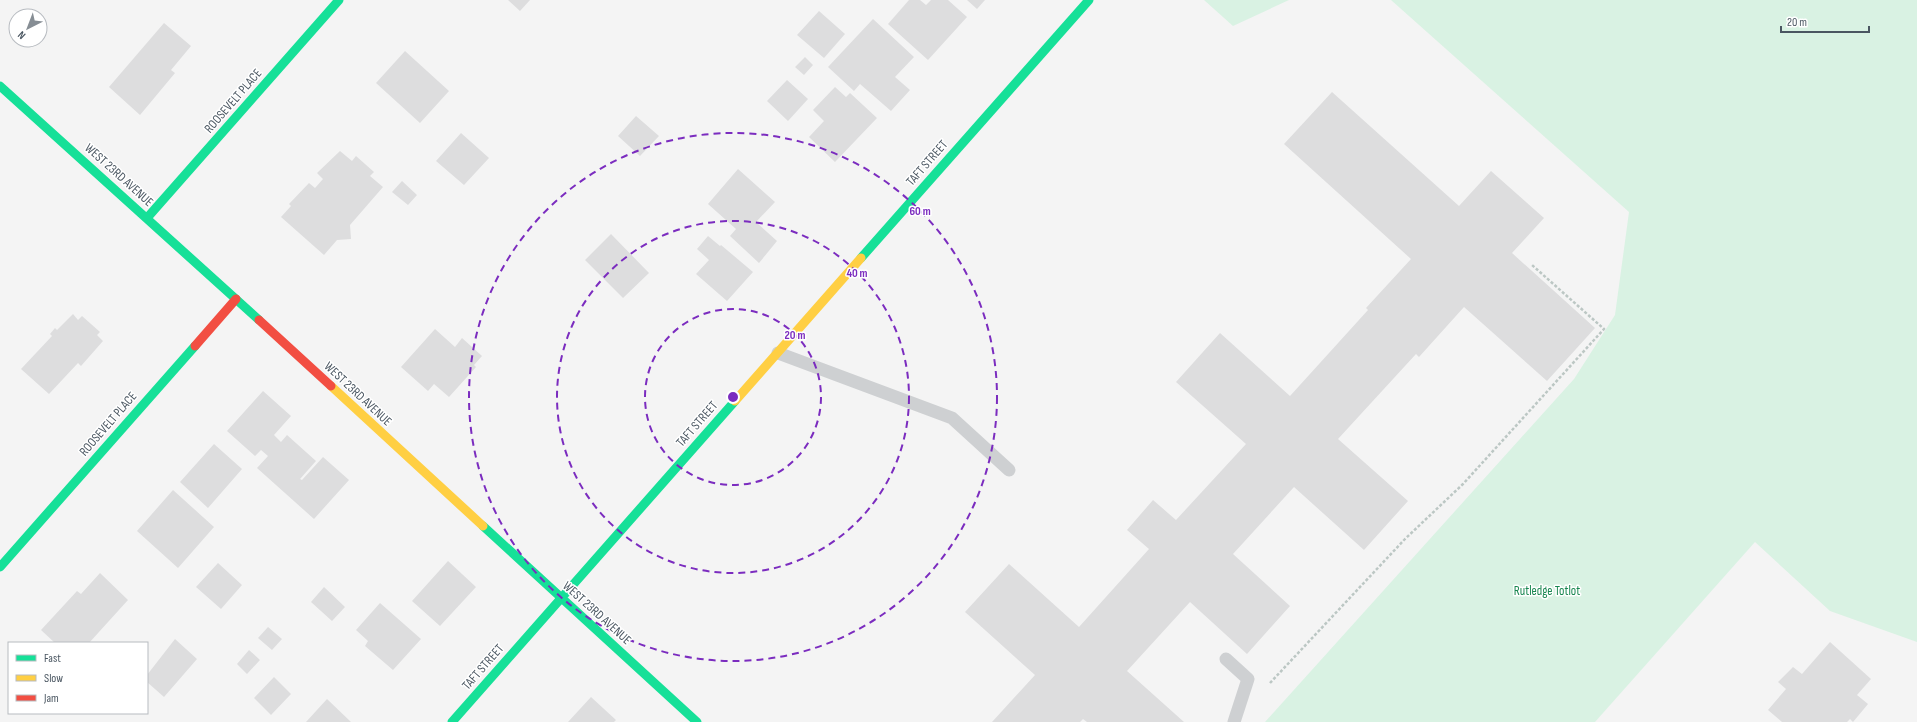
<svg xmlns="http://www.w3.org/2000/svg" width="1917" height="722" font-family="'Sofia Sans Condensed',sans-serif">
  <style>
    .green { fill: #d9f2e3 }
    .building { fill: #ddddde }
    .lines { fill: none; stroke-linecap: round; stroke-linejoin: round }
    .path { stroke: #bcc7c4; stroke-width: 2.5; stroke-dasharray: 3 2; stroke-linecap: butt }
    .lane { stroke: #ced0d2; stroke-width: 13 }
    .fast { stroke: #16e098; stroke-width: 9 }
    .slow { stroke: #ffcf43; stroke-width: 9 }
    .jam { stroke: #f24e42; stroke-width: 9 }
    .ring { fill: none; stroke: #7b2cbf; stroke-width: 2; stroke-dasharray: 7 5 }
    .labels { text-anchor: middle; dominant-baseline: central; stroke-width: 3; stroke-linejoin: round; paint-order: stroke }
    .street-label { font-size: 13px; fill: #4a5661; stroke: #fff }
    .park-label { font-size: 13px; fill: #17864f; stroke: #fff }
    .centre { fill: #7b2cbf; stroke: #fff; stroke-width: 2 }
    .ring-label { font-size: 12px; text-anchor: middle; font-weight: bold; fill: #7b2cbf; stroke: #fff; stroke-width: 3; stroke-linejoin: round; paint-order: stroke }
  </style>
  <rect width="100%" height="100%" fill="#f4f4f4"/>
  <path class="green" d="M1204 0H1289L1233 26Z
    M1391 0H1917V642L1830 611 1755 542 1595 722H1265L1574 379 1615 315 1629 212Z"/>
  <path class="building" d="M508 0H530L520 11Z
    M909 0H920L926 5 931 0H948L967 17 928 60 888 24Z
    M967 0H985L977 9Z
    M819 11 845 34 824 58 797 35Z
    M873 19 914 57 895 77 910 90 891 111 860 84 854 91 828 67Z
    M164 23 191 46 171 70 175 73 140 115 109 87Z
    M405 51 449 91 420 123 376 83Z
    M805 57 813 65 804 75 795 67Z
    M787 80 808 99 788 121 767 101Z
    M835 87 846 97 850 93 877 118 835 162 809 137 824 121 813 110Z
    M1332 92 1459 206 1491 171 1544 218 1512 253 1595 328 1547 381 1464 307 1419 357 1416 354 1338 439 1408 501 1364 550 1294 487 1233 554 1290 606 1247 654 1190 602 1127 671 1184 722H1087L1083 719 1080 722H992L1035 675 965 612 1009 564 1079 627 1149 549 1127 530 1153 500 1176 520 1246 444 1176 382 1220 333 1290 396 1368 310 1366 308 1411 259 1284 144Z
    M636 116 659 136 640 156 618 136Z
    M461 133 489 158 464 185 436 161Z
    M340 151 352 161 356 156 374 172 370 176 383 187 350 225 351 239 337 240 324 255 281 217 291 206 289 204 309 183 315 188 323 179 317 173Z
    M738 169 775 202 756 222 777 241 759 263 730 236 736 229 708 204Z
    M402 181 417 195 408 205 392 192Z
    M611 234 649 273 623 298 585 260Z
    M708 236 720 246 721 245 753 272 727 301 696 274 709 260 697 249Z
    M73 314 78 320 82 316 100 332 97 335 103 341 81 366 78 363 49 394 21 369 52 336 50 334 55 328 57 330Z
    M435 329 455 347 462 338 482 356 474 365 476 367 449 397 434 384 428 391 401 367Z
    M263 391 291 416 274 435 281 442 287 435 316 461 300 479 302 480 323 457 349 480 314 519 257 468 268 456 261 450 255 456 227 431Z
    M214 444 242 469 208 508 180 482Z
    M173 490 214 527 178 568 137 531Z
    M448 561 476 587 440 626 412 601Z
    M218 563 242 585 221 609 196 587Z
    M100 573 128 600 89 643H55L41 630 77 591 81 594Z
    M324 587 345 607 332 621 311 602Z
    M380 603 421 639 393 670 365 646 368 641 356 630Z
    M268 627 282 639 272 650 258 638Z
    M175 639 197 659 164 697 147 682V675Z
    M1830 642 1871 679 1857 695 1868 704 1853 722 1850 719 1847 722H1782L1768 710 1786 689 1778 682 1793 667 1802 674Z
    M249 650 260 660 247 674 237 664Z
    M274 677 291 694 271 715 254 698Z
    M591 697 616 720 614 722H568Z
    M327 699 351 722H306Z"/>
  <g class="lines">
    <path class="path" d="M1270 683 1405 539 1463 484 1604 329 1532 265"/>
    <path class="lane" d="M778 353 952 418 1009 470
      M1226 659 1248 679 1234 722"/>
    <path class="fast" d="M0 86 259 320
      M147 218 339 0
      M861 258 1089 0
      M483 526 697 722
      M0 567 195 346
      M452 722 735 401"/>
    <path class="slow" d="M331 386 483 526
      M735 401 861 258"/>
    <path class="jam" d="M259 320 331 386
      M195 346 236 299"/>
  </g>
  <g class="ring">
    <circle cx="733" cy="397" r="88"/>
    <circle cx="733" cy="397" r="176"/>
    <circle cx="733" cy="397" r="264"/>
  </g>
  <g class="labels">
    <g class="street-label">
      <text transform="translate(233 101) rotate(-49)">ROOSEVELT PLACE</text>
      <text transform="translate(927 163) rotate(-49)">TAFT STREET</text>
      <text transform="translate(119 175) rotate(42)">WEST 23RD AVENUE</text>
      <text transform="translate(358 394) rotate(43)">WEST 23RD AVENUE</text>
      <text transform="translate(108 424) rotate(-49)">ROOSEVELT PLACE</text>
      <text transform="translate(697 424) rotate(-49)">TAFT STREET</text>
      <text transform="translate(597 613) rotate(42)">WEST 23RD AVENUE</text>
      <text transform="translate(483 667) rotate(-49)">TAFT STREET</text>
    </g>
    <g class="park-label">
      <text x="1547" y="591">Rutledge Totlot</text>
    </g>
  </g>
  <circle cx="733" cy="397" r="6" class="centre"/>
  <g class="ring-label">
    <text x="920" y="215">60 m</text>
    <text x="857" y="277">40 m</text>
    <text x="795" y="339">20 m</text>
  </g>
  <rect x="8" y="642" width="140" height="72" fill="#ffffff" stroke="#b7bbc0"/>
  <rect x="16" y="655" width="20" height="6" fill="#16e098" stroke="#b7bbc0"/>
  <text x="44" y="662" font-size="12" fill="#4a5661">Fast</text>
  <rect x="16" y="675" width="20" height="6" fill="#ffcf43" stroke="#b7bbc0"/>
  <text x="44" y="682" font-size="12" fill="#4a5661">Slow</text>
  <rect x="16" y="695" width="20" height="6" fill="#f24e42" stroke="#b7bbc0"/>
  <text x="44" y="702" font-size="12" fill="#4a5661">Jam</text>
  <g transform="translate(28 28) rotate(222)"><circle r="19" fill="#ffffff" stroke="#b7bbc0"/>
  <path d="M0-3L7 15L0 10L-7 15Z" fill="#868d94"/>
  <text y="-6" font-size="11" font-weight="bold" text-anchor="middle" fill="#4a5661">N</text>
  </g>
  <path d="M1781 26v6h88v-6" fill="none" stroke="#4a5661" stroke-width="2"/>
  <text x="1787" y="26" font-size="12" fill="#4a5661" stroke="#ffffff" stroke-width="3" paint-order="stroke">20 m</text>
</svg>
